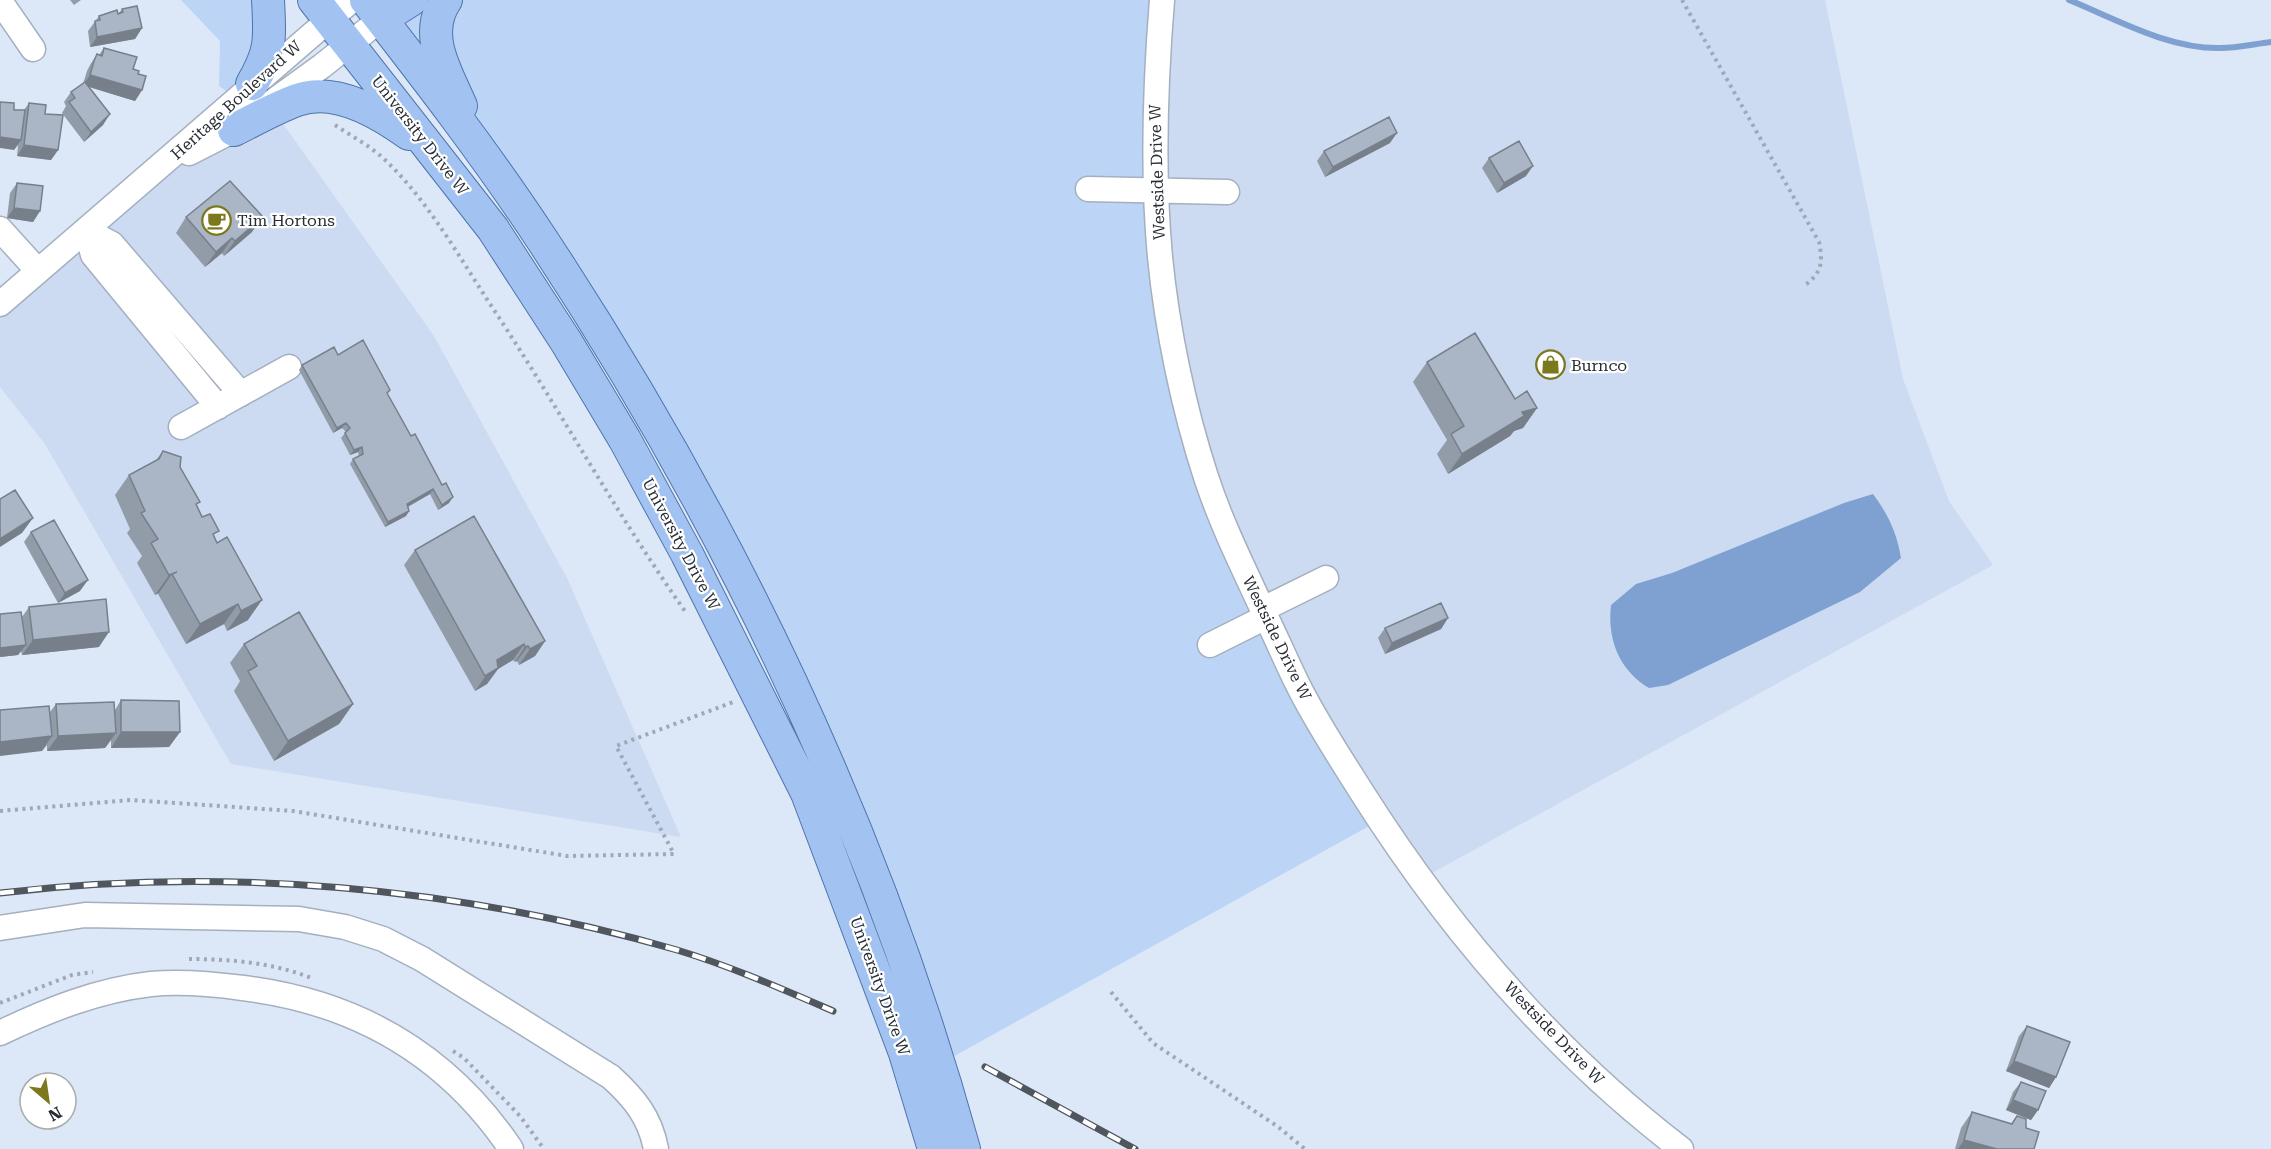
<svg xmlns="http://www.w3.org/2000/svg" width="2271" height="1149" font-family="'Roboto Serif',serif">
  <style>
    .built { fill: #ccdbf2 }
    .green { fill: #bcd5f7 }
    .water { fill: #7fa1d1 }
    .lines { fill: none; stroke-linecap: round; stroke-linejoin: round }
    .stream { stroke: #7fa1d1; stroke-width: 6 }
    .minor-casing { stroke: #a4b0bf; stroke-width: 27 }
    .major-casing { stroke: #4f74aa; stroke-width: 34 }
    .path { stroke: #9fa8b6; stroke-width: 4; stroke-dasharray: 3 4.5; stroke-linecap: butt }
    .minor { stroke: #fff; stroke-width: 24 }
    .major { stroke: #a2c3f2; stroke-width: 32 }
    .rail-casing { stroke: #4f565e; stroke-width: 7 }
    .rail { stroke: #fff; stroke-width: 4.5; stroke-dasharray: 14; stroke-linecap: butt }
    .wall { fill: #929ca9 }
    .shaded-wall { fill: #777f8a }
    .building { fill: #aab5c5; stroke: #777f8a; stroke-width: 1.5 }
    .labels { text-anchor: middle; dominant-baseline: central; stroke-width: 4.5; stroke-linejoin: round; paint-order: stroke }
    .street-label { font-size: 16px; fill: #282d33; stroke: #fff }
    .poi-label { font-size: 16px; fill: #282d33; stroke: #fff; text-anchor: start }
  </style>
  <rect width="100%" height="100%" fill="#dce7f8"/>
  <path class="built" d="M1162 0H1825L1903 379 1949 501 1993 565 1421 879 1380 820 1234 550 1160 260Z
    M259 90 434 336 567 578 681 837 231 764 45 444 0 387V304Z"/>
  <path class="green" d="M181 0H257L253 61 229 93 219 86 220 41Z
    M396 0H1162L1155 190 1206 477 1380 820 940 1064 695 490 381 19Z"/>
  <path class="water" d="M1873 494C1888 514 1897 533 1901 558L1860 592 1668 685 1649 688C1619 670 1607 639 1611 605L1636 584 1672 573 1844 503Z"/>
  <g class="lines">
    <path class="stream" d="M2069 0C2116 19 2168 49 2220 48 2237 48 2254 44 2271 42"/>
    <defs>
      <path id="minor" d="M1162 0C1155 86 1152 171 1160 257 1167 329 1184 410 1206 477 1222 526 1245 571 1266 617 1277 639 1286 661 1297 683 1315 720 1339 756 1361 791 1447 927 1553 1051 1681 1149
        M0 1 33 49
        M189 153 234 130 322 66 381 19
        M1088 189 1227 192
        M0 229 38 271
        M87 231 112 244 241 394
        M87 231 93 255 218 407
        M0 304 352 0
        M181 427 289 367
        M1263 609 1326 578
        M1210 645 1266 617
        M0 928 85 915 299 919 345 927 383 939 422 959 611 1077C634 1098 650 1117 656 1149
        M0 1033C48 1010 98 990 151 984 181 981 213 984 243 988 356 1002 447 1054 511 1149"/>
      <path id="major" d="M314 0 493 229 567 343 625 440 687 554 807 793 905 1053 934 1149
        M366 0C426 77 487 156 541 238 726 518 874 824 964 1149
        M446 0C422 35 447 73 461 106
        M381 19 411 0
        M252 84C272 50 270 38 268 0
        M234 130C254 120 275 108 297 100 335 86 380 113 409 134"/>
    </defs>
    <use href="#minor" class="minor-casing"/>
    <use href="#major" class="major-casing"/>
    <path class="path" d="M1682 0 1819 242C1823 262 1822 273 1805 285
      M335 125C351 136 369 145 383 158 427 199 458 255 490 304 558 406 616 514 687 614
      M0 811 130 800 293 811 567 856 674 854 616 746 736 701
      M189 959C231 959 275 963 314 979
      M1111 992 1153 1043 1277 1126 1305 1149
      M0 1003 72 975 93 972
      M453 1051 464 1058 520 1116 544 1149"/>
    <use href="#minor" class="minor"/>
    <use href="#major" class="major"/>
    <defs>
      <path id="rail" d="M0 893C225 866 459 887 677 950 730 966 782 989 833 1011
        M985 1067 1135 1149"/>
    </defs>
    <use href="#rail" class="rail-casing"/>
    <use href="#rail" class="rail"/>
  </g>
  <path class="wall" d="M70 0H81L74 5Z
    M122 9 142 28 135 39 90 47 88 31 99 16 118 14Z
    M104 48 133 69 138 74 142 90 135 101 89 87 103 125 84 142 62 113 66 106 64 102 71 92 83 84 87 71 90 65 97 54 99 55Z
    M29 103 45 114 58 150 51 160 17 156 18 145 14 150V110H24Z
    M1390 143 1325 177 1317 161 1324 151Z
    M1489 158 1526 176 1497 193 1482 168Z
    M17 183 40 211 33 222 7 218 10 193Z
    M186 217 252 232 224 256 222 253 205 267 176 233Z
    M338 355 387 394 449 503 438 510 430 494 408 507 409 511 406 516 385 527 350 464 353 459 359 456 358 452 350 455 341 438 346 432 342 428 333 433 299 370 302 365Z
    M1427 362 1515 399 1537 408 1523 428 1514 431 1510 436 1448 474 1437 454 1447 440 1413 382Z
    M163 451 180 467 197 506 214 538 248 620 227 631 224 624 186 644 158 594 159 593 155 595 137 563 142 556 127 533 130 529 115 495 129 475 156 460Z
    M31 532 80 591 58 603 24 542Z
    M415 550 545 641 535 656 519 665 517 661 515 662 513 660 498 669 487 684 475 691 404 565Z
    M29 607 99 647 22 655 21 651 18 655 0 657V614L22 617Z
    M1448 618 1441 629 1385 654 1378 638 1385 628Z
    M244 644 353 704 339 724 274 761 234 691 240 681 230 663Z
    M121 700 180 732 169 747 111 748V740L105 748 47 751V745L42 751 50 712 56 704 115 710Z
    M2027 1026 2056 1077 2049 1088 2006 1071 2019 1036Z
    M2021 1082 2038 1110 2031 1120 2006 1110 2013 1092Z
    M1972 1112 2011 1124 2017 1116 2026 1128 2034 1149H1955L1961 1128Z"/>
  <path class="shaded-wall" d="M142 28 135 39 90 47 97 37Z
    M90 75 142 90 135 101 83 85Z
    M110 114 103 125 84 142 91 132Z
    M1397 133 1390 143 1325 177 1333 167Z
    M0 137 21 140 14 150 0 148Z
    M24 145 58 150 51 160 17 156Z
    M1533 166 1526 176 1497 193 1504 183Z
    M14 208 40 211 33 222 7 218Z
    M263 217 252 232 224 256 235 241Z
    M232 238 222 253 205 267 216 252Z
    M1537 408 1523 428 1514 431 1510 436 1448 474 1462 454 1522 412Z
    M346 423 342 428 333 433 337 428Z
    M362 447 358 452 350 455 354 450Z
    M433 489 430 494 403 509 407 504Z
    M453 497 449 503 438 510 442 505Z
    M409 511 406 516 385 527 388 522Z
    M33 518 22 533 0 547V539Z
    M177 572 172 574 159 593 155 595 169 575Z
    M88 580 80 591 58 603 65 593Z
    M262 600 248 620 227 631 241 611Z
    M238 604 224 624 186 644 200 624Z
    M1448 618 1441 629 1385 654 1392 643Z
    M109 632 99 647 22 655 33 640Z
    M545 641 535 656 519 665 530 649Z
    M524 644 513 660 498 669 487 684 475 691 497 660Z
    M26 645 18 655 0 657V648Z
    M528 646 517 661 515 662 525 647Z
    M353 704 339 724 274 761 288 741Z
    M121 732H180L169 747 111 748Z
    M116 733 105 748 47 751 58 736Z
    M52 736 42 751 0 756V742Z
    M2014 1061 2056 1077 2049 1088 2006 1071Z
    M2013 1100 2038 1110 2031 1120 2006 1110Z
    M1964 1140 1997 1149H1958Z"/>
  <path class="building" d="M137 6 142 28 97 37 95 21 100 20 99 16 117 10 118 14 123 12 122 9Z
    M104 48 137 57 133 69 139 71 138 74 146 76 142 90 90 75 94 61 97 54 102 56Z
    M85 82 110 114 91 132 69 102 75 98 71 92Z
    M0 102 14 103V110H25L21 140 0 137Z
    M29 103 46 105 45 114 63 115 58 150 24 145Z
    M1389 117 1397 133 1333 167 1324 151Z
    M1519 141 1533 166 1504 183 1489 158Z
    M230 181 263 217 235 241 232 238 216 252 186 217Z
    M17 183 43 186 40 211 14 208Z
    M1475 333 1515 399 1527 391 1537 408 1522 412 1524 416 1462 454 1451 434 1464 426 1427 362Z
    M363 340 390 390 387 393 411 436 415 434 442 485 446 483 453 497 442 505 433 489 407 504 409 511 388 522 353 459 363 454 362 447 354 450 345 433 350 428 346 423 337 428 302 365 334 347 338 355Z
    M163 451 181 457 180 467 200 502 196 504 202 517 210 514 219 531 213 534 217 543 227 537 262 600 241 611 238 604 200 624 172 574 177 572 169 575 151 543 158 539 141 513 145 511 129 475 159 459Z
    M15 490 33 518 0 539V499Z
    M474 516 545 641 530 649 528 646 525 647 524 644 497 660 498 668 485 676 415 550Z
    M54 520 88 580 65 593 31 532Z
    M106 599 109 632 33 640 29 607Z
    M1441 603 1448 618 1392 643 1385 628Z
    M21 612 26 645 0 648V614Z
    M299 612 353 704 288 741 248 671 257 666 244 644Z
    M121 700 179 701 180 732H121Z
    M114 702 116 733 58 736 56 704Z
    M49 706 52 736 0 742V710Z
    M2027 1026 2070 1042 2056 1077 2014 1061Z
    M2021 1082 2046 1091 2038 1110 2013 1100Z
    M1972 1112 2012 1124 2017 1116 2026 1119V1128L2039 1132 2034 1149H1997L1964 1140Z"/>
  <defs>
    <symbol id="cafe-ring" viewBox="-11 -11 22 22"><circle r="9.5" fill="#fff" stroke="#7c781e" stroke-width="1.5"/><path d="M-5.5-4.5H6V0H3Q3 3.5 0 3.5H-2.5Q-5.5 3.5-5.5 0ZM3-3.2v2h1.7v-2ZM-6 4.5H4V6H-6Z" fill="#7c781e"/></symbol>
    <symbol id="shop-ring" viewBox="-11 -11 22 22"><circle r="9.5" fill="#fff" stroke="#7c781e" stroke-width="1.5"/><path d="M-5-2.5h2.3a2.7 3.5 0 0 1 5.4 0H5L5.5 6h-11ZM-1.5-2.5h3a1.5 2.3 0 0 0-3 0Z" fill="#7c781e"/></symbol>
  </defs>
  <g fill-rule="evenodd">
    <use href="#cafe-ring" x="200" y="204" width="33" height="33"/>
    <use href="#shop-ring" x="1534" y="348" width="33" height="33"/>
  </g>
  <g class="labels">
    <g class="street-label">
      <text transform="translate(236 100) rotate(-42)">Heritage Boulevard W</text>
      <text transform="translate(420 135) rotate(52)">University Drive W</text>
      <text transform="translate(1157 172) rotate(-92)">Westside Drive W</text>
      <text transform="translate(681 544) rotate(62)">University Drive W</text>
      <text transform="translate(1277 638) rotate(64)">Westside Drive W</text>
      <text transform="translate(880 986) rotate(70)">University Drive W</text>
      <text transform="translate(1554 1033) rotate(46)">Westside Drive W</text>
    </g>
    <g class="poi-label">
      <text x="237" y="220">Tim Hortons</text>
      <text x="1571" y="365">Burnco</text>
    </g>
  </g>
  <g transform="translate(48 1101) rotate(151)"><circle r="28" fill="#ffffff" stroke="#a9abad" stroke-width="1.5"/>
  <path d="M0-4.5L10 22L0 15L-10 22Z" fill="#7c781e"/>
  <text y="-9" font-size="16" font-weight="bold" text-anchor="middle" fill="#282d33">N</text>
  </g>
</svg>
